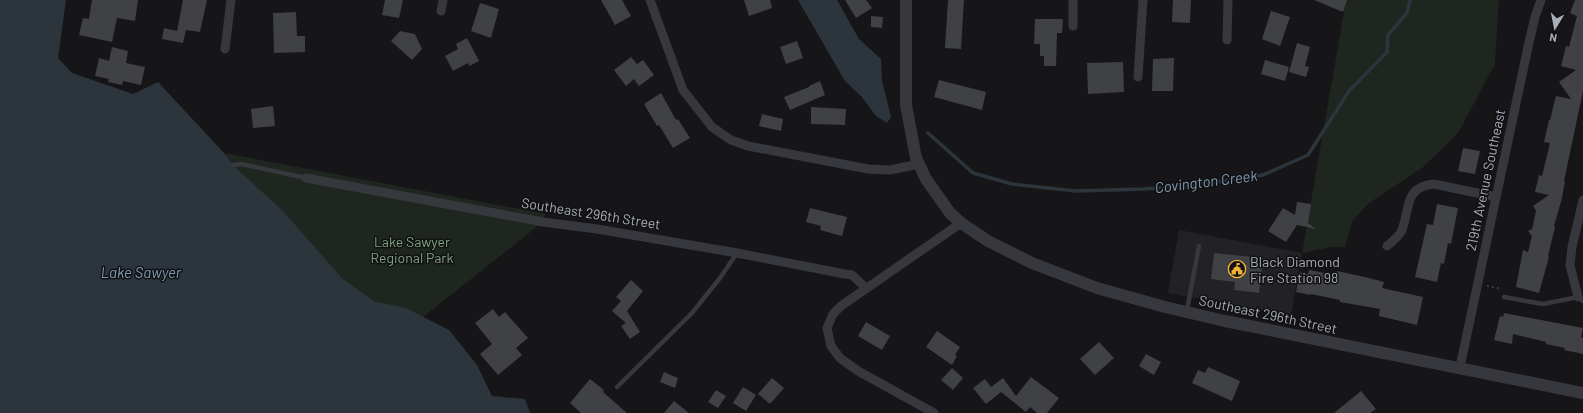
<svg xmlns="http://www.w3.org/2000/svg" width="1583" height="413" font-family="Barlow,sans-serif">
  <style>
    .built { fill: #222225 }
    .green { fill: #1e261f }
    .water { fill: #2c353c }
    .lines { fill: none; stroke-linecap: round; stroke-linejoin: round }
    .stream { stroke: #2c353c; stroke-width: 3.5 }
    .building { fill: #404145 }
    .path { stroke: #3d3f44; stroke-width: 2; stroke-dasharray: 2 3; stroke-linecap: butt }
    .service { stroke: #37383d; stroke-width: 4.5 }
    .minor { stroke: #37383d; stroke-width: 9 }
    .tertiary { stroke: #37383d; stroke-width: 12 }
    .labels { text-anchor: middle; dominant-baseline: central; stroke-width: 3; stroke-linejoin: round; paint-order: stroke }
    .street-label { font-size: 14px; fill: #a8adb8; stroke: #111113 }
    .park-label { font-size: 14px; fill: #7fa381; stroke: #111113 }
    .poi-label { font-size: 14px; fill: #a8adb8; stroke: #111113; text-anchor: start }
    .water-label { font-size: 15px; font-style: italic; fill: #7f9bb3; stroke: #111113 }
  </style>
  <rect width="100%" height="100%" fill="#161618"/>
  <path class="built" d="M1179 230 1302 253 1291 316 1168 293Z"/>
  <path class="green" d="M1346 0H1499L1495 64 1458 133 1422 168 1369 203 1353 220 1345 247H1332L1302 253Z
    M224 153 546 214 543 222 423 317 405 308 374 301 342 278 235 167Z"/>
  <path class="water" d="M0 0H66L58 58 72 73 133 94 158 82 224 153 235 167 282 210 342 278 374 301 406 308 449 330 477 365 492 396 525 399 530 413H0Z
    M798 0H837L859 39 881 59 882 81 891 117 887 123 876 116 862 97 845 81Z"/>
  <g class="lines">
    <path class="stream" d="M928 133 973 173 1012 184 1076 191 1143 189 1189 186 1263 175 1308 155 1349 91 1387 52 1388 35 1407 13 1410 0"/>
  </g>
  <path class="building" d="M92 0H138L135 21 117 18 112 42 79 35 83 18 89 19Z
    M183 0H207L200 32 186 30 183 43 162 39 164 28 177 31Z
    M385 0H403L399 18 382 15Z
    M601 0H622L631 16 615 25Z
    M744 0H770L772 8 749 16Z
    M845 0H866L872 8 856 18Z
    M948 0H964L961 49 945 48Z
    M1173 0H1191L1190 23 1172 22Z
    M1314 0H1347L1343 12Z
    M1575 0H1583V91L1564 181H1565L1562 198 1554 226 1555 227 1548 256 1549 257 1539 293 1516 287 1523 250 1528 252 1532 236 1528 231 1532 229 1536 211 1533 206 1549 195 1535 192 1539 175 1542 176 1550 143 1544 142 1549 120H1550L1556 96 1571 99 1559 82 1576 70 1561 66 1566 46 1569 47 1577 16 1570 13Z
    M480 3 499 9 491 38 471 31Z
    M1271 11 1290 17 1280 46 1262 39Z
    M296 12 297 36H305V52L274 53 273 13Z
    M871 16 883 17 882 28 871 27Z
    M1035 19H1063L1062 33H1057L1056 66H1044V56H1040V44H1034Z
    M400 31 415 34 422 49 412 60 391 41Z
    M467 38 479 61 469 66 468 63 453 71 445 56 458 49 456 44Z
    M797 41 803 58 786 64 780 47Z
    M1297 43 1310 47 1305 66 1309 67 1306 77 1289 72Z
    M112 47 128 51 126 63 145 67 141 85 123 81 122 85 108 82 109 79 95 76 99 58 109 61Z
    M631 57 637 64 643 60 654 75 639 86 634 79 626 86 614 70Z
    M1174 58 1173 91H1152L1153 59Z
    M1265 60 1289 67 1285 81 1261 74Z
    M1123 62 1124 92 1088 94 1087 63Z
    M939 80 986 92 982 110 934 97Z
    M820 81 825 95 790 110 784 97 809 87V86Z
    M661 93 676 120 678 119 690 138 673 148 659 125 657 126 644 104Z
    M273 106 275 126 253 128 251 109Z
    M811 107 846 109 845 125 811 124Z
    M762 114 783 119 781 131 759 126Z
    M1463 148 1480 151 1475 174 1458 171Z
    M1297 202 1311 204 1308 223 1316 229 1297 225 1286 242 1268 231 1283 208 1295 215Z
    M1437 204 1458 208 1451 244 1448 243 1444 264 1441 263 1437 282 1415 277 1427 224 1433 225Z
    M810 208 847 217 842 236 820 230 821 226 806 222Z
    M1214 253 1263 258 1259 293 1234 290 1235 282 1211 279Z
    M1309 270 1336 275 1337 271 1365 277 1384 282 1382 288 1423 297 1417 325 1379 316 1380 309 1340 302V300L1311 294V295L1296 292 1300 272 1308 274Z
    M631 280 643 291 627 311 640 332 630 339 621 326 626 323 612 311 621 301 616 297Z
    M493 309 499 317 505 312 528 338 516 348 522 355 498 375 480 354 492 344 475 323Z
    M1504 313 1583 328 1581 337 1583 338V354L1564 350 1565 348 1546 344V342L1513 334 1512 344 1494 340 1500 316 1503 317Z
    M866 322 890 336 882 350 858 336Z
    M937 331 960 347 955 355 957 356 952 365 926 347Z
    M1099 342 1114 358 1095 375 1080 359Z
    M1146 354 1161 362 1154 375 1139 366Z
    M1208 367 1240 381 1232 401 1192 383 1198 370 1205 373Z
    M952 368 963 378 953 390 941 380Z
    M664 372 678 378 675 388 660 382Z
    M1031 377 1059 398 1047 413H1037L1030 407 1026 412 1001 392 986 404 973 388 985 379 991 387 1003 378 1016 396Z
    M772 378 784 388 770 404 758 394Z
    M590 379 604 390 603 392 627 413H581L570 403Z
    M743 387 756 395 746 411 733 403Z
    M716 390 726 396 718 408 708 402Z
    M1361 391 1376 409 1370 413H1334Z
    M674 401 689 413H664Z"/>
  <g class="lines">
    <path class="path" d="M1487 286 1502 289"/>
    <path class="service" d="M233 165 241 164 306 178
      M1504 297 1543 304 1578 297 1583 301
      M1187 310 1199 246
      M617 387 692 313 720 278 737 253"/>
    <path class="minor" d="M650 0 683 90 712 127 731 140 748 146 868 169 890 170 919 164
      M1073 0V26
      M441 11 443 0
      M1227 40 1228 0
      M225 49 231 0
      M1138 77 1143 0
      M306 178 543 222 597 229 737 253 845 274 852 275 866 288
      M1387 246C1392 242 1398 237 1401 232 1411 211 1402 187 1434 184L1496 197
      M1578 297 1570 265 1572 247 1583 200
      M1460 367 1528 47 1535 17 1541 0
      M934 413 858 371 840 358 831 346 827 328 833 314 841 306 961 223"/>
    <path class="tertiary" d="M906 0V105L916 158 926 179 950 213 961 223 988 241 1032 263 1097 288 1165 307 1225 321 1583 393"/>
  </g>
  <defs>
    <symbol id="civic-ring" viewBox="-11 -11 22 22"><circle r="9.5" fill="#111113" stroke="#f2b134" stroke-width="1.5"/><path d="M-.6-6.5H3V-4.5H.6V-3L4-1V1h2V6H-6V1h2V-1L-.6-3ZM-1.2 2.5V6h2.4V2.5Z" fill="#f2b134"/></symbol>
  </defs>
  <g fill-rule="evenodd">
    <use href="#civic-ring" x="1227" y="259" width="20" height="20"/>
  </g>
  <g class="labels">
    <g class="street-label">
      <text transform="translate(1485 180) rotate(-78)">219th Avenue Southeast</text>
      <text transform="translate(591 213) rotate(9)">Southeast 296th Street</text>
      <text transform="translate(1268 314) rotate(12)">Southeast 296th Street</text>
    </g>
    <g class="park-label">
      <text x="412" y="241">Lake Sawyer<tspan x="412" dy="16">Regional Park</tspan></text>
    </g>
    <g class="poi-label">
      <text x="1250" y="261">Black Diamond<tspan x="1250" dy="16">Fire Station 98</tspan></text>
    </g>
    <g class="water-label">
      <text transform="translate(1206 181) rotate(-7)">Covington Creek</text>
      <text x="141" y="272">Lake Sawyer</text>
    </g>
  </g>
  <g transform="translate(1555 28) rotate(190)" stroke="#111113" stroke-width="3" paint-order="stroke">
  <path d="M0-3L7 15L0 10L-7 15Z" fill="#a8adb8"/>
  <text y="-6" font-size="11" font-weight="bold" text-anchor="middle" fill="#a8adb8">N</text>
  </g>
</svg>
